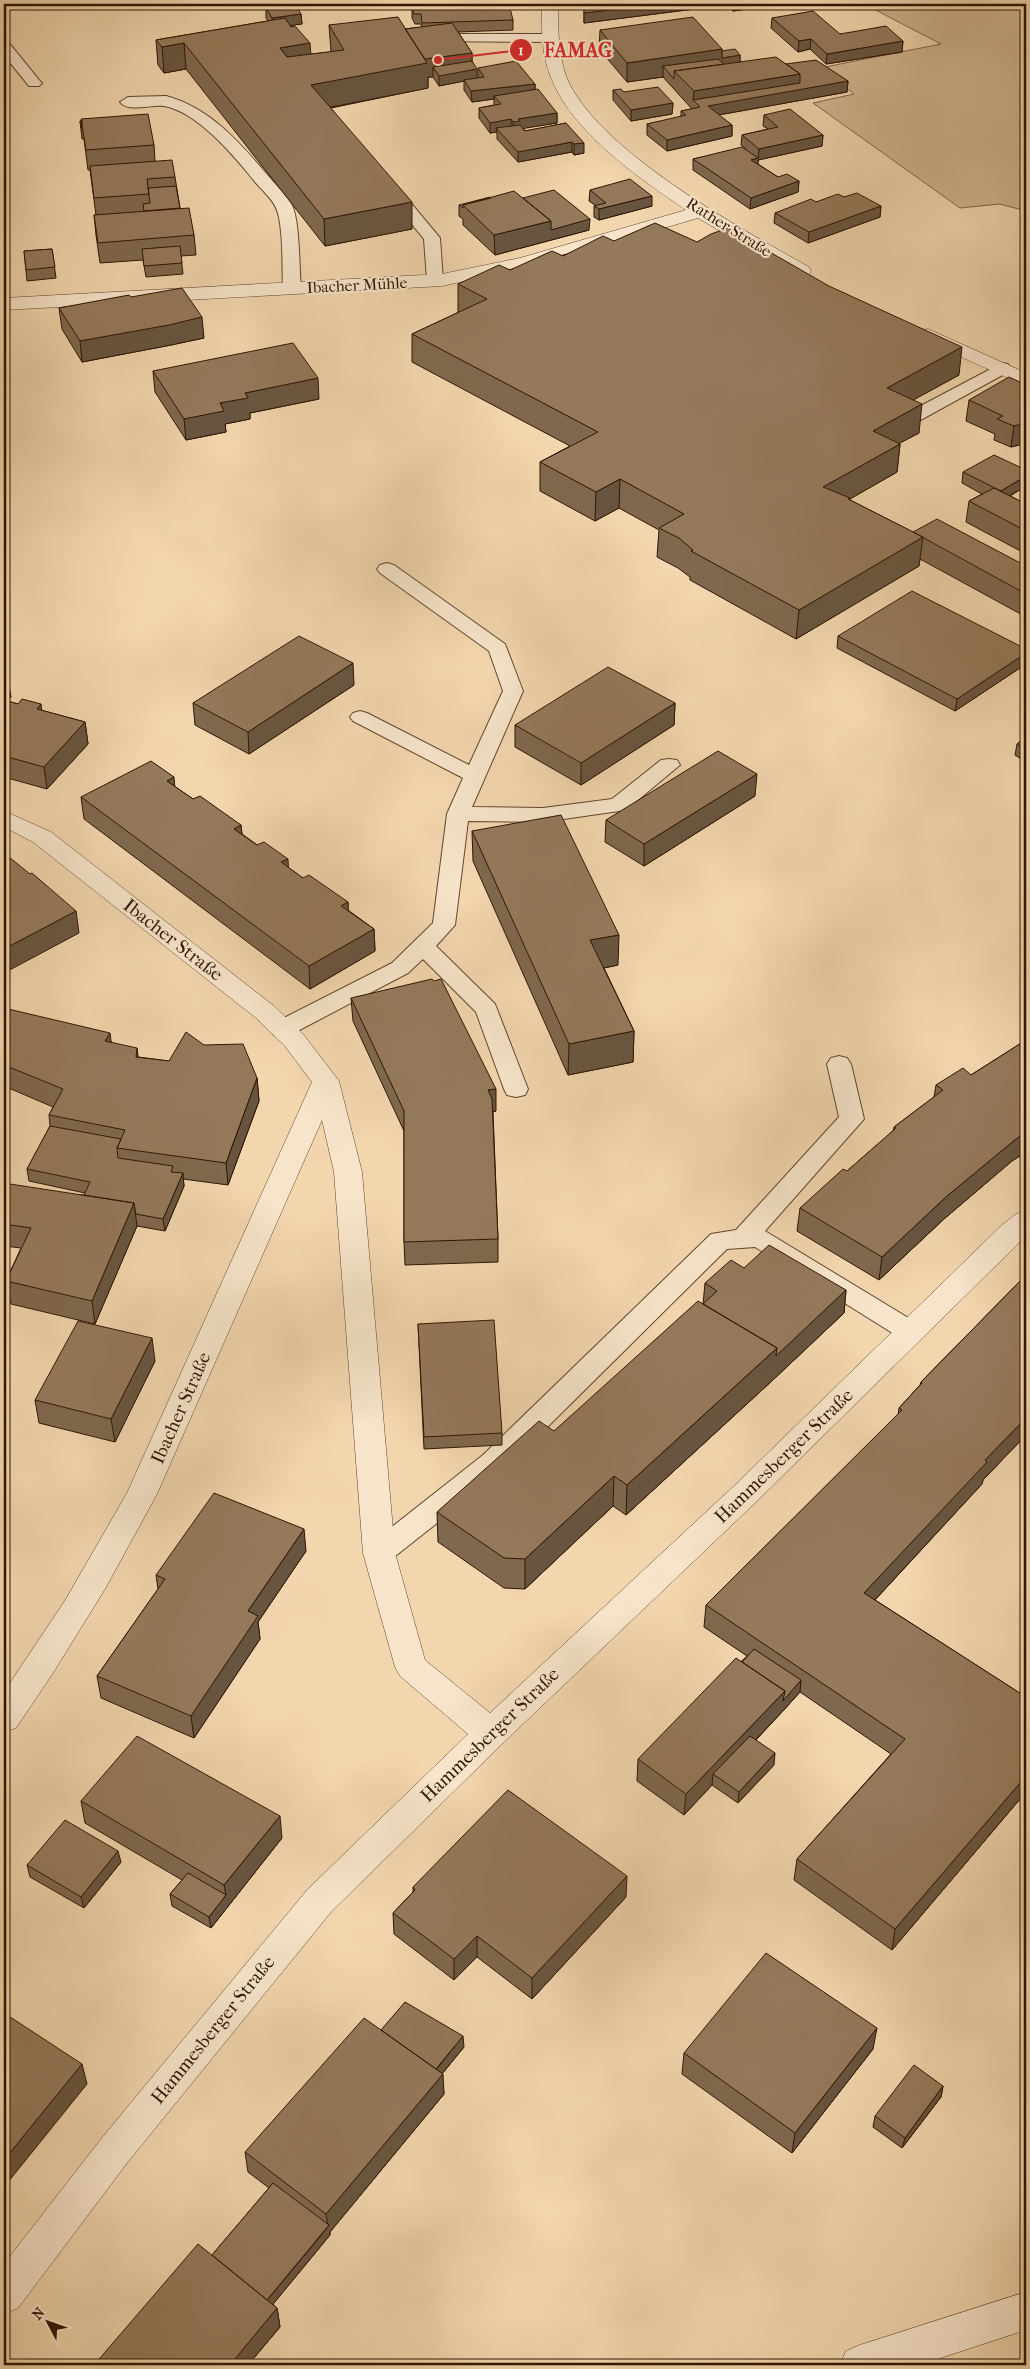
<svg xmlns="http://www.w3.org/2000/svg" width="1030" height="2369" font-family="'IM FELL French Canon',serif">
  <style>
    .green { fill: #d1b590; stroke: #806549 }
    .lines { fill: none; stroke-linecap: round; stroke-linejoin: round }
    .service-casing { stroke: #60452d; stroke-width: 2 }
    .minor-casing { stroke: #60452d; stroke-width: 1 }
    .service { fill: #f7e4ca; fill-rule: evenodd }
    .minor { fill: #f7e4ca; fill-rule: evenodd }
    .wall { fill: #7f684e; stroke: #2f1502 }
    .shaded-wall { fill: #685540; stroke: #2f1502 }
    .building { fill: #94795b; stroke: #2f1502 }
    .labels { text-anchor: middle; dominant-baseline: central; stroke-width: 4; stroke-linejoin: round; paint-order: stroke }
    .far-street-label { font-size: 16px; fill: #2f1502; stroke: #f7e4ca }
    .street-label { font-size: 19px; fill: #2f1502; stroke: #f7e4ca }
    .leader { fill: none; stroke: #d62828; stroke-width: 2 }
    .callout-dot { fill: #d62828; stroke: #f7e4ca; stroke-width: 2 }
    .mark-label { font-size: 15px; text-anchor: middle; font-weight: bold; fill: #fff }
    .callout-label { font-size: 20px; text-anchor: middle; font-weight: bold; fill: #d62828; stroke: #f7e4ca; stroke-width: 4; stroke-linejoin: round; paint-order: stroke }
  </style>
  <rect width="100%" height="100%" fill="#f2d6ad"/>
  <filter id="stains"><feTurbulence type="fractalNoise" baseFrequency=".004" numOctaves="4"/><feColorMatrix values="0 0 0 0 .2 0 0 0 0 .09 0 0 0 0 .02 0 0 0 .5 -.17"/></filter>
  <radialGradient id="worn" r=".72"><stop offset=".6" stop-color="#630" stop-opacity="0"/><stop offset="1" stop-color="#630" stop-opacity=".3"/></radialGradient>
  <path class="green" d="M864 4H1026V211L1000 204 960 208 813 103 854 94 820 68 941 44Z"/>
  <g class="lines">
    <defs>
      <path id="service" d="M430 34H550L557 38 550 42 425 41 423 38 425 35Z
        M4 42 9 43 39 80 42 83 39 86H29L4 55Z
        M166 96C211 108 241 144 270 178 277 187 287 195 292 205 300 222 299 268 301 289L298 293H286L283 289C282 270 284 221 275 206 271 198 262 190 256 183 235 157 198 112 164 106 152 104 128 113 120 102L128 97Z
        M390 183 396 185 440 238 443 280 441 284H429L427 280 424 239 382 188 384 185Z
        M1002 363 1008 364 1011 368 1008 372 906 428H894L891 424 894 420Z
        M387 563 394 565 505 644 523 691 472 807 543 808 612 799 661 760 669 759 677 760 680 765 626 810 543 822 468 821 455 925 436 946 495 1004 528 1089 525 1095 516 1097 507 1095 504 1089 476 1012 423 959 408 973 290 1035 282 1037 274 1035 270 1029 274 1023 392 963 433 923 447 814 463 778 353 721 350 717 353 713 360 711 367 713 469 765 503 691 489 651 380 573 377 569 380 565Z
        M839 1056 847 1058 851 1064 864 1119 765 1231 920 1325 924 1332 920 1339 911 1342 902 1339 755 1247 727 1249 503 1471 389 1561 379 1564 369 1561 365 1553 369 1545 483 1455 711 1234 736 1230 839 1117 827 1064 831 1058Z"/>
      <path id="minor" d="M542 4H558C558 28 558 53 566 76 595 149 741 229 809 267L811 271 809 275H795L698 218 530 267 442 286 4 310V298L442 274 520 258 686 210C639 178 570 131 550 75 541 53 542 28 542 4Z
        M928 329 1026 373V386L921 339 918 335 921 331Z
        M4 811 51 832 274 1006 303 1034 339 1081 362 1172 395 1553 425 1660 490 1713 734 1486 1002 1225 1016 1214 1026 1211V1236L756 1502 503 1743 331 1912 127 2163 18 2308 4 2314V2264L101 2139 307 1890 468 1734 400 1676 395 1667 363 1553 334 1172 322 1120 157 1494 105 1589 53 1673 16 1728 4 1732V1692L66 1599 127 1493 312 1082 285 1046 256 1018 33 842 4 827Z
        M1026 2292V2330L919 2365H840L846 2351 860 2345Z"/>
    </defs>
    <use href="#service" class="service-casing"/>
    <use href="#minor" class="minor-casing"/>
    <use href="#service" class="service"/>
    <use href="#minor" class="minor"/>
  </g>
  <path class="wall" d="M618 4H783L733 11 726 5 584 23V8Z
    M266 8 301 14 302 24 290 25 311 54 331 52 329 25 405 29 422 27 421 24H415L412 18V8L513 20V30L458 32 472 53V61L477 78H478V68L535 84V89L557 113V123L523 128 525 131 566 123 584 153 574 155 572 152 518 162 497 139V132L490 133 479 118V108L494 105V99L472 102 464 90V81L439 86 433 77H428V88L331 108 412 229 325 246 186 69 164 73 158 65 156 40 268 21 266 18Z
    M772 18 840 34 903 41 902 52 826 64 810 49 798 52 771 28Z
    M600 30 722 49V51L740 55V62L786 64 848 81 847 92 718 115 732 125V136L667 151 647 135V124L681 117V111L692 109 663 77 627 82 599 49Z
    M613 90 673 103 672 114 631 121 613 100Z
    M764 115 823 135 822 146 758 160V164L778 177 799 181 798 192 750 209 693 170V159L746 149 741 145 742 135 768 129 763 126Z
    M80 121 154 145 155 161 175 177 180 208 194 235 196 255 181 256 183 274 146 277 143 260 100 263 96 235 94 215H96L90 170H88L84 139H82Z
    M590 190 652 206 599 220 594 217V206H596L589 201Z
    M844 197 881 206 880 217 808 243 774 223 775 213 816 202Z
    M523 198 589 230 495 255 463 225V219L459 216V205Z
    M4 199H6L9 233 4 234 8 282 4 283Z
    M614 241 959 375 913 400 919 433 899 443 900 444 897 472 850 499V500L913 532 1026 566V617L920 559 919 566 796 639 690 580V577L678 568 657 557 659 530 619 508 595 521 540 491V462L570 446 412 362V334L459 312H458V284Z
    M52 249 56 278 27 281 24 251Z
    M131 297 204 338 171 345 82 362 62 329 59 308Z
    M1026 336V351L1022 349 1023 338Z
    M153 371 319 399 250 413V419L225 424 226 432 186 440 155 392Z
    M1026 385V441L1019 445 1011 447 994 440 995 434 966 421 969 400Z
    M1026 470V486L1010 496 1026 504V554L966 522 969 501 982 494 962 483 963 472Z
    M838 636 1026 649V664L955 711 837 648Z
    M4 685 11 697 7 701 85 722 88 744 47 789 4 777Z
    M354 685 249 754 195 725 193 703Z
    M675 703 674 725 581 785 515 747V725Z
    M1026 737V762L1015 755 1017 744Z
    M174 786 193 799 241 825 242 834 303 878 348 902V910L374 929 375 951 310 989 84 819 81 797Z
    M755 796 644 866 605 842 606 820Z
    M472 831 618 965 604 968 634 1031 633 1062 568 1075 473 861Z
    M351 998 496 1111 493 1112 498 1239V1262L405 1265 404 1242V1131L353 1021Z
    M4 1008 111 1042 138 1057 169 1061 204 1045 257 1078 259 1101 228 1185 183 1179 184 1186 165 1231 137 1226 95 1324 11 1304 6 1281 21 1248 4 1246V1193L84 1195 85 1193 29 1181 27 1169 50 1126 49 1115 53 1107 4 1086Z
    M1026 1040V1152L1012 1161 944 1219 879 1280 797 1231 800 1208 847 1171 893 1131 894 1127 934 1097 936 1085 971 1075Z
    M744 1268 846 1290 844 1313 774 1379 626 1515 613 1506 525 1589 504 1588 438 1542 437 1512 554 1431 703 1304 705 1283Z
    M1026 1275V1435L983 1480 982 1484 875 1600 1026 1697V1792L892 1950 794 1880 797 1859 891 1754 800 1692 782 1712 756 1740 774 1765 738 1803 712 1785 684 1815 637 1781 638 1759 747 1656 704 1627 706 1605 898 1415 899 1408 920 1385 921 1382Z
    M418 1324 502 1433V1445L424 1449Z
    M155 1361 115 1442 39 1423 35 1400Z
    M306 1551 258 1622 260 1639 194 1738 101 1698 97 1676 158 1589 156 1575Z
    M81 1801 282 1838 211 1928 172 1906 170 1894 182 1880 85 1823Z
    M121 1862 84 1908 30 1877 27 1865Z
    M413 1887 626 1897 532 1999 477 1957 454 1980 394 1934 393 1913 413 1892Z
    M381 2030 464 2047 442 2074 444 2094 330 2232V2235L273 2304 277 2308 280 2327 248 2365H94L212 2255 269 2188 248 2172 245 2152Z
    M873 2049 792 2153 682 2074 684 2053Z
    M943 2086 941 2097 902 2148 873 2127 875 2116Z"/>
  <path class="shaded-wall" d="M658 4H726V5L584 23V13Z
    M733 4H783L733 11Z
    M301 14 302 24 273 28 272 18Z
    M811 39 810 49 798 52 799 41Z
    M903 41 902 52 826 64 827 54Z
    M184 43 186 69 164 73 162 47Z
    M310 43 312 69 282 74 280 48Z
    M722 49V58L740 55V65L663 66V77L627 82V63Z
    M472 53V70L477 69V79L464 80V81L439 86V76L433 67V77H428V88L312 111 311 85 421 59Z
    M800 74 848 81 847 92 707 117 700 107 693 100 694 91Z
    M535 84V95L494 96V99L472 102 471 91Z
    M673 103 672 114 631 121V110Z
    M557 113V123L520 129 513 133V122L518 119Z
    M511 119V130L496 128 497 132 490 133V123Z
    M732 125V136L667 151V140Z
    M823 135 822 146 758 160V168L751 160 758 158 759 149Z
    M572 142V152L518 162V152Z
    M584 143V153L574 155V144Z
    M799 181 798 192 750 209 751 198Z
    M652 196V206L599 220V209Z
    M412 202V229L325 246 324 219Z
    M881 206 880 217 808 243 809 232Z
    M590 219 589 230 495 255 494 235 551 221Z
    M202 317 204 338 171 345 82 362 80 341Z
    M962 347 959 375 884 416 887 388Z
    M318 378 319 399 250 413V419L225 424 226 432 186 440 184 419 245 393Z
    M922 404 919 433 870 459 873 431Z
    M1026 422V441L1019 445 1011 447 1014 426Z
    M900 444 897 472 850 499 847 527 823 487Z
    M1026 476V486L999 502 1001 491Z
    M620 479 619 508 595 521 596 492Z
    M923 537 919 566 796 639 799 610Z
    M1026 653V664L955 711 957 699Z
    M353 663 354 685 249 754 248 732Z
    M9 685 11 697 4 706V692Z
    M675 703 674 725 581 785V763Z
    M41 704 44 726 37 709Z
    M85 722 88 744 47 789 44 767Z
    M757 774 755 796 644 866V844Z
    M174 777 176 800 167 781Z
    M241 825 243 848 234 829Z
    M288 859 289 881 281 862Z
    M348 902 349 925 341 906Z
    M76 911 79 933 4 973V949Z
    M374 929 375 951 310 989 309 966Z
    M619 935 618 965 590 971V940Z
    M634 1031 633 1062 568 1075 569 1044Z
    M110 1033 113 1056 105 1041Z
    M137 1048 140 1071 136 1057Z
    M257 1078 259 1101 228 1185 226 1163Z
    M496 1089V1111L488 1113V1090Z
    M1026 1132V1152L1012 1161 944 1219 879 1280 882 1257 947 1196 1016 1139Z
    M183 1173 184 1186 165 1231 163 1219Z
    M134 1203 137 1226 95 1324 92 1301Z
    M846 1290 844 1313 774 1379 626 1515 627 1485 777 1348Z
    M152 1338 155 1361 115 1442 111 1419Z
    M1026 1418V1435L983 1480 982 1484 861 1615 864 1593 985 1460Z
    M614 1476 613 1506 525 1589V1559Z
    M304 1529 306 1551 258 1622 260 1639 194 1738 191 1716 248 1611Z
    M801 1680 800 1692 782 1712 719 1778 713 1774 712 1785 684 1815 686 1794 785 1691Z
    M775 1753 774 1765 738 1803 739 1792Z
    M1026 1776V1792L892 1950 895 1929Z
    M280 1816 282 1838 211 1928 209 1917 226 1895 224 1885Z
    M118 1851 121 1862 84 1908 81 1897Z
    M627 1876 626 1897 532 1999V1978Z
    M477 1936V1957L454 1980V1959Z
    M877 2028 873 2049 792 2153 795 2133Z
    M463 2036 464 2047 432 2086V2075Z
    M82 2064 87 2084 4 2187V2160Z
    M443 2074 444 2094 330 2232V2235L265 2314 264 2304 328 2227 326 2214Z
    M943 2086 941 2097 902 2148 905 2138Z
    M277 2308 280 2327 248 2365H230Z"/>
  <path class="building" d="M295 4 301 14 272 18 266 8Z
    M420 4H509L513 20 422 23 421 14H414L412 8 420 7Z
    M618 4H658L584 13V8Z
    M813 11 840 34 886 26 903 41 827 54 811 39 799 41 772 18Z
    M398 17 427 63 311 85 412 202 324 219 184 43 162 47 156 40 285 18 291 27 295 26 310 43 280 48 287 57 344 50 329 25Z
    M693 17 722 49 627 63 600 30Z
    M452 23 472 53 425 59 405 29Z
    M735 49 740 55 722 58V51Z
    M776 57 800 74 694 91 674 71Z
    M718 59 724 64 674 71V79L663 66Z
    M816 60 848 81 708 106 732 125 667 140 647 124 686 115 681 111 700 107 693 100 800 83V74L786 64Z
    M472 61 477 69 439 76 433 67Z
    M516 61 535 84 471 91 464 80 484 77 478 68Z
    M658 87 673 103 631 110 613 90 621 89 624 92Z
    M538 89 557 113 518 119 520 121 513 122 511 119 490 123 479 108 501 104 494 96Z
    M790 109 823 135 759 149 742 135 778 127 764 115Z
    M148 114 154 145 86 150 81 119Z
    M82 120V128H81L80 121Z
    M566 123 584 143 574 144 572 142 518 152 496 128 520 125 525 131Z
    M742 147 758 158 751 160 778 177 787 174 799 181 751 198 693 159Z
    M172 160 175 177 147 179 149 194 94 198 90 166Z
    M630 179 652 196 599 209 594 206 606 203 590 190Z
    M176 186 180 208 144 211 143 204 150 203 148 188Z
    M554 190 590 219 551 230V221L523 198Z
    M514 191 551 221 494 235 463 205Z
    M857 193 881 206 809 232 775 213 811 199 816 202 838 194 844 197Z
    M490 197 491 198 463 205V208L459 205Z
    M4 199H6L8 223H4Z
    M189 208 194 235 98 243 94 215Z
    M655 223 697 242 711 234 728 228 829 286 962 347 887 388 922 404 873 431 900 444 823 487 850 498 848 499 923 537 799 610 691 551 693 550 679 538 659 528 684 514 620 479 596 492 540 462 598 432 412 334 487 299 458 284 499 265 510 270 552 251 563 256 603 236 614 241Z
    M4 241 6 262H4Z
    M180 246 182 263 144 266 142 249Z
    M52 249 55 267 26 270 24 251Z
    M182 288 202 317 169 325 80 341 59 308 129 295 131 297Z
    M293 343 318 378 245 393 248 398 220 403 224 411 184 419 153 371Z
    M1009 377 1026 385V422L1022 424 1014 426 997 419 1003 416 969 400Z
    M994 455 1026 470V476L1001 491 963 472Z
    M994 488 1026 504V531L969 501Z
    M937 519 1026 566V594L913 532Z
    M912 591 1026 649V653L957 699 838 636Z
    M299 636 353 663 248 732 193 703Z
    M608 667 675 703 581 763 515 725Z
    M4 685H9L4 692Z
    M22 699 41 704 37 709 85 722 44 767 4 756V700L18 704Z
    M1026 737V749L1017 744Z
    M718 751 757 774 644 844 606 820Z
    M151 761 174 777 167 781 193 799 200 796 241 825 234 829 257 845 264 842 288 859 281 862 303 878 309 875 348 902 341 906 374 929 309 966 81 797Z
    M561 815 619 935 590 940 634 1031 569 1044 472 831Z
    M4 853 30 874 32 873 76 911 4 949Z
    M432 979 434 981 441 979 496 1089 488 1090 492 1099 498 1239 404 1242V1111L351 998Z
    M4 1008 110 1033 105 1041 137 1048 136 1057 169 1061 186 1032 204 1045 243 1044 257 1078 226 1163 117 1148 125 1130 49 1115 63 1089 4 1065Z
    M1026 1040V1132L1016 1139 947 1196 882 1257 800 1208 843 1169 847 1171 896 1128 894 1127 943 1090 936 1085 963 1068 971 1075Z
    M50 1126 121 1139 117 1148 118 1158 173 1166 171 1172 183 1173 163 1219 136 1214 134 1203 84 1195 90 1182 27 1169Z
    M10 1184 134 1203 92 1301 6 1281 31 1228 4 1224V1195Z
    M769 1245 846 1290 776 1356 777 1348 703 1304 717 1291 705 1283 731 1260 744 1268Z
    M1026 1275V1418L985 1460 987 1462 864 1593 1026 1697V1776L895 1929 797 1859 905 1739 706 1605 902 1410 899 1408 922 1383 921 1382Z
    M698 1301 777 1348 627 1485 614 1476 525 1559 504 1558 437 1512 539 1421 554 1431Z
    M494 1320 502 1433 424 1437 418 1324Z
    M78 1321 152 1338 111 1419 35 1400Z
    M214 1493 304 1529 248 1611 258 1616 191 1716 97 1676 165 1579 156 1575Z
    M754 1649 801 1680 783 1701 785 1691 742 1662Z
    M736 1658 785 1691 686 1794 638 1759Z
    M137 1736 280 1816 224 1885 81 1801Z
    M750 1736 775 1753 739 1792 713 1774Z
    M508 1790 627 1876 532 1978 477 1936 454 1959 393 1913 415 1890 413 1887Z
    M65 1820 118 1851 81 1897 27 1865Z
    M188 1873 226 1895 209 1917 170 1894Z
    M766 1953 877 2028 795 2133 684 2053Z
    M405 2002 463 2036 436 2069 381 2030Z
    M4 2013 82 2064 4 2160Z
    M364 2018 443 2074 326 2214 245 2152Z
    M914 2065 943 2086 905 2138 875 2116Z
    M273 2183 329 2225 267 2300 212 2255Z
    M198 2244 277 2308 230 2365H94Z"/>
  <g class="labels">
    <g class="far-street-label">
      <text transform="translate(729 227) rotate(32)">Rather Straße</text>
      <text transform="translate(357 285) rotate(-3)">Ibacher Mühle</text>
    </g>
    <g class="street-label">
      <text transform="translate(173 940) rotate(38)">Ibacher Straße</text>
      <text transform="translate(181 1408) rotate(-66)">Ibacher Straße</text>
      <text transform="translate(784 1456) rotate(-44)">Hammesberger Straße</text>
      <text transform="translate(490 1735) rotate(-44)">Hammesberger Straße</text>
      <text transform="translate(213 2030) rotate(-51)">Hammesberger Straße</text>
    </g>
  </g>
  <path class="leader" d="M438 60L521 50"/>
  <g class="callout-dot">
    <circle cx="438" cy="60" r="5"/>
    <circle cx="521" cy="50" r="12"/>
  </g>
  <g class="mark-label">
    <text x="521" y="55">1</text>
  </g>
  <g class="callout-label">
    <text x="578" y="57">FAMAG</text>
  </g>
  <rect width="1030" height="2369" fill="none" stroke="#f2d6ad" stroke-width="20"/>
  <rect x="5" y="5" width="1020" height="2359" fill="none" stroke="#2f1502" stroke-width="2.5"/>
  <rect x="10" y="10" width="1010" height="2349" fill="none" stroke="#2f1502"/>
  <g transform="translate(48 2322) rotate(311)" stroke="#f7e4ca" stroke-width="4" paint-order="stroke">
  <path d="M0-4L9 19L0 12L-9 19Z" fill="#2f1502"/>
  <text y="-8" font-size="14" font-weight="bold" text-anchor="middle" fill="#2f1502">N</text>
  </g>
  <rect width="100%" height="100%" filter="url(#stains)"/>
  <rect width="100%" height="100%" fill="url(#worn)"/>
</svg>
